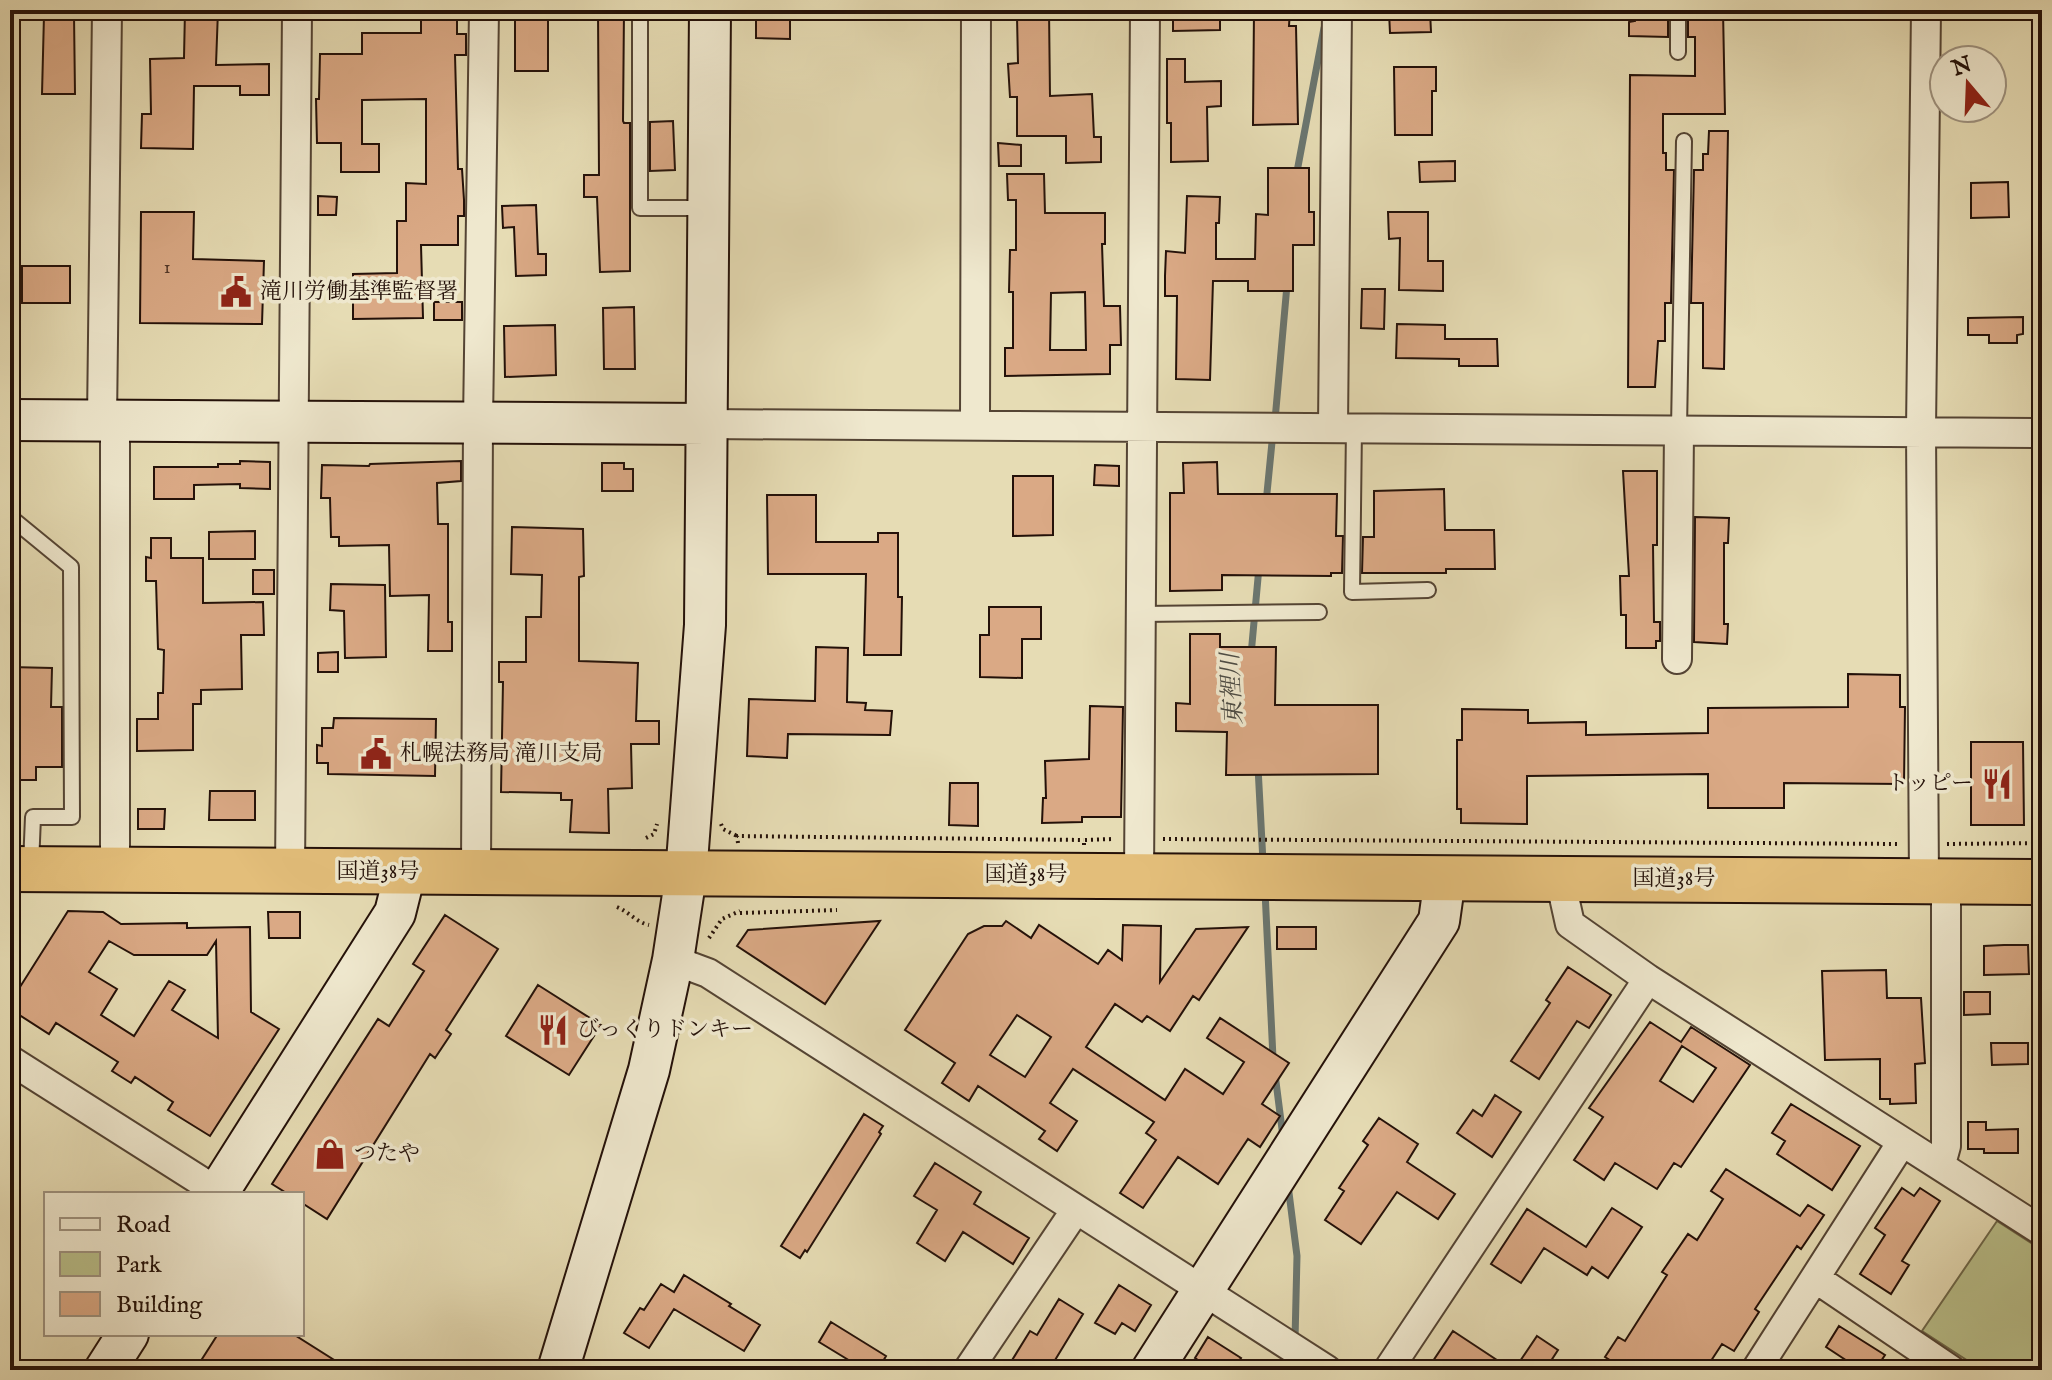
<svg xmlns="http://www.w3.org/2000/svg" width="2052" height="1380" font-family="'IM FELL English','Noto Serif JP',serif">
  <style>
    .green { fill: #b9bf8a; stroke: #6e684a; stroke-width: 2 }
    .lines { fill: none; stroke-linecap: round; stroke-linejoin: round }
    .stream { stroke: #6a7670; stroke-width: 7 }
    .building { fill: #daa985; stroke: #241109; stroke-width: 2; fill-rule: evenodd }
    .lane-casing { stroke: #544434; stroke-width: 18 }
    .street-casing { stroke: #544434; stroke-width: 32 }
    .secondary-casing { stroke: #241109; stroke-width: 44 }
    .highway-casing { stroke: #241109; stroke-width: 48 }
    .path { stroke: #241109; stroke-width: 4; stroke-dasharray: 2 4; stroke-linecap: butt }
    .lane { stroke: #efe8ce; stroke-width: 14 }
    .street { stroke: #efe8ce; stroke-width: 28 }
    .secondary { stroke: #efe8ce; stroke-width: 40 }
    .highway { stroke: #e3be7a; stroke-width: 44 }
    .labels { text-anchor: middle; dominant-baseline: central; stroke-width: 7; stroke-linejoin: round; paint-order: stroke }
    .number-label { font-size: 18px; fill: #523728 }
    .poi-label { font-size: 22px; fill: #241109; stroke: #efe8ce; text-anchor: start }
    .street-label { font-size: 22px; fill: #241109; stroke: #efe8ce }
    .water-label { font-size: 24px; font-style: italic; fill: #4d4c45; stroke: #efe8ce }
  </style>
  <rect width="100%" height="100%" fill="#e6dcb4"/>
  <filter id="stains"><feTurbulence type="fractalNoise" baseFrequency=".0025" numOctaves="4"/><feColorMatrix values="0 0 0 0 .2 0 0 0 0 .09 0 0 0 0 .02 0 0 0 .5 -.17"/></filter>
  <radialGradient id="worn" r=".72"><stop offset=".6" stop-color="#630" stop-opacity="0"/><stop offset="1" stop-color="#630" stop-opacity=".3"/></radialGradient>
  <path class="green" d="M1997 1221 2042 1250V1370H1982L1922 1331Z"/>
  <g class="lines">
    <path class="stream" d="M1296 177 1324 28
      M1275 420 1287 285
      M1266 503 1273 432
      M1251 655 1259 567
      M1258 767 1263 862
      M1265 891 1273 1058
      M1275 1074 1283 1137
      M1288 1185 1297 1256 1295 1340"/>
  </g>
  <path class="building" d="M185 10H218L216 65 269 64V95H240V86H194L193 149 141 148 142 114H151L150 59 184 58Z
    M421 10H457V34H466V55H455L458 169H462L464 200V216H458V245H421L423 318 353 319V274L397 273V221H406V183L426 184V99L362 100V144H379V172H341V143H317L316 99H319L320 54H362V33H421Z
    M515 10H548V71H515Z
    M598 10H624L623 121 624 123H630V271L600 272 597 197H584V175H599Z
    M756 10H790V39L756 38Z
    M1022 10H1049L1050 96 1092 94 1094 137H1101V162L1066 163V136H1017V97H1010L1008 64 1018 63 1017 17H1022Z
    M1173 10H1220V30L1173 31Z
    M1254 10H1290L1289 26H1296L1298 124 1253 125Z
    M1635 10H1659V20H1668V37L1629 36V22L1635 21Z
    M1695 10H1723L1725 114H1663V153H1666V170H1674L1671 303H1665V341H1658L1655 387H1628L1630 75 1695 76V37H1688V19H1695Z
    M1430 11 1431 32 1390 33 1389 12Z
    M44 15H74L75 94H42Z
    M1167 59H1185V82L1221 81V106L1207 107 1208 161 1171 162V123H1167Z
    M1394 67H1436V91H1432V135H1395Z
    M673 121 675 170 650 171V122Z
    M1709 131H1728L1724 369 1703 368V303H1691L1694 170H1703V154H1708Z
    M998 143 1021 145V166H999Z
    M1455 161V181L1420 182 1419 162Z
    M1268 168H1309V212H1314V245H1293V291H1248V281H1213L1210 380 1176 379 1177 296H1165V276L1166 251 1185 253 1187 196 1220 197 1219 223H1216V259H1255L1256 214 1268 215Z
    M1007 174H1044L1045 213H1105V244H1102L1104 306H1120L1121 345H1110V374L1005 376V348H1013V292H1009L1010 250H1016V200H1008ZM1085 292 1086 350H1050L1051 293Z
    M2008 182 2009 217 1971 218V183Z
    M318 196 337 197 336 215H318Z
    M536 205 538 254H546V275L516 276 514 227 503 228 502 206Z
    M141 212H194L193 259 264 261 262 324 140 323Z
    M1388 212H1428V261H1443V291L1399 290 1400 238 1389 239Z
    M22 266H70V303H22Z
    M1362 289H1385L1384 329 1361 328Z
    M434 302H462V320H434Z
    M634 307 635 369H604L603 308Z
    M2023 317V334L2017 335V343H1989V335H1968V318Z
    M1397 324 1445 325V339H1497L1498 366H1459V359L1396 358Z
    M555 325 556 375 505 377 504 326Z
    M240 461 270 462V489L240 488V484L194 485V499H154V467H218V464H240Z
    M461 461V481L437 483 438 524H448V622H452V651H428L429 595 390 596 389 545 339 546V537H331L330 498H321L322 465 369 466 370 464Z
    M1217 462 1218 494H1337L1336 536H1343L1342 573H1331V576L1222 575V590L1170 591V493H1184L1183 463Z
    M602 463H624V469H633V491H602Z
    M1095 465 1119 466V486L1094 485Z
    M1623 471H1657V545H1653L1654 622H1660V641H1656V648H1626V615H1621L1620 576H1629Z
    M1013 476H1053V535L1013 536Z
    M1444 489 1445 530H1494L1495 569H1446V573H1362L1363 537H1374V491Z
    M767 495H816V542H878V533H898V597H902L901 655H864L866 574H768Z
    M1695 517 1729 518 1728 543H1724V624H1728L1727 644 1694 642Z
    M512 527 583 529 584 576 579 577V661L638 663 636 721H659V744H631L632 788 608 789 609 833 570 832 572 800H561V793L501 792 503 682H499V662H526V617H541L542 575 511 574Z
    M255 531V559H209V532Z
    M151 538H171V558H203V603L263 602 264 635H241L242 689 201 690V704H193V750L137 751V719H158V693H163L164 650 158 649 156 581H146V557L151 558Z
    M253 570H274V594H253Z
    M331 584 385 585 386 657 345 658 344 611 330 610Z
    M989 607H1041V639H1022V678L980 677V635H989Z
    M1190 634H1220V647H1276L1275 705H1378V774L1226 775 1227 732 1176 731V703L1190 704Z
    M816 647 848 648 847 702 866 703 865 710 892 711 890 735 788 734 787 758 747 756 749 699 815 701Z
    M338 652V672H318V653Z
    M10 667 52 668 51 707H62V767H36V780H10Z
    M1848 674 1900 675V707H1905L1904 784 1784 783V808H1708V774L1527 776V824L1461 823V809H1457V740H1462V709L1528 710V723L1586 722V735L1708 733V708L1848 707Z
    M1090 706 1123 707 1121 817H1082V822L1042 823 1043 798H1046L1045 761 1089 759Z
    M334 718 436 719 435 776 328 774V763H317V745L322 746V728H333Z
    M1971 742H2023L2024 825H1971Z
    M950 783H978V826L949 825Z
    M210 791H255V820H209Z
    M138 809H165L164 829H138Z
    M68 911 103 912 121 924 187 923V928L250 927 251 1012 279 1029 210 1136 168 1110 173 1102 135 1077 131 1083 112 1071 118 1062 56 1023 49 1034 10 1009V981L20 987ZM109 941 134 955H207L216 941 218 1038 172 1010 185 990 169 981 134 1036 101 1015 117 989 89 972Z
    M268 912H300V938H269Z
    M445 915 498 949 446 1030 451 1034 435 1058 430 1054 327 1219 302 1203V1194H288L272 1184 378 1019 389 1026 424 971 413 964Z
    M880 921 825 1004 737 946 748 930Z
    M1006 921 1031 938 1039 925 1098 964 1108 950 1122 960 1123 925 1161 926 1160 982 1196 929 1248 927 1199 1000 1193 996 1170 1031 1147 1016 1142 1022 1115 1004 1086 1047 1165 1100 1185 1069 1223 1094 1244 1062 1207 1038 1220 1018 1289 1063 1262 1104 1280 1116 1260 1147 1248 1139 1218 1184 1178 1157 1143 1208 1120 1193 1156 1140 1146 1133 1154 1122 1073 1069 1050 1103 1077 1121 1057 1151 1039 1139 1045 1131 978 1086 969 1101 942 1083 955 1063 905 1030 968 934 984 926H1002ZM1017 1015 1051 1037 1025 1077 990 1055Z
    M1277 927H1316V949H1277Z
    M2004 945H2028L2029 974 1984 975V946Z
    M1568 967 1611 995 1589 1028 1577 1021 1539 1079 1511 1061 1550 1003 1546 1000Z
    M1886 970 1887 998H1921L1925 1063 1915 1064 1916 1103 1890 1104V1099H1880V1059L1825 1060 1822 971Z
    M538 985 601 1025 569 1075 506 1036Z
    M1964 992H1990V1014L1964 1015Z
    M1650 1022 1681 1042 1691 1027 1750 1065 1681 1167 1674 1163 1657 1189 1615 1163 1604 1180 1574 1160 1603 1117 1589 1108ZM1682 1046 1716 1068 1693 1102 1660 1081Z
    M1991 1043H2028V1064L1992 1065Z
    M1495 1095 1521 1112 1492 1157 1457 1133 1473 1110 1482 1116Z
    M1791 1104 1860 1146 1832 1190 1777 1154 1785 1141 1772 1133Z
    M864 1114 883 1126 879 1132 881 1134 807 1252 805 1250 800 1258 781 1246Z
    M1379 1118 1418 1144 1407 1162 1455 1194 1438 1219 1397 1192 1361 1244 1325 1220 1344 1191 1339 1188 1368 1145 1363 1141Z
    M1968 1122H1986V1130L2018 1129V1153H1984V1149H1968Z
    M935 1163 981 1192 974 1204 1029 1238 1013 1264 963 1232 945 1261 917 1243 937 1210 914 1196Z
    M1726 1169 1800 1216 1808 1205 1824 1215 1801 1249 1797 1246 1755 1309 1759 1312 1734 1351 1722 1344 1705 1370H1608L1613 1362 1605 1357 1618 1337 1625 1341 1667 1275 1662 1272 1688 1234 1697 1240 1723 1199 1711 1191Z
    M1902 1188 1914 1196 1920 1188 1940 1201 1902 1261 1909 1265 1891 1294 1860 1274 1885 1235 1875 1228Z
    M1612 1208 1642 1227 1608 1278 1592 1267 1587 1275 1544 1248 1521 1283 1491 1264 1527 1209 1586 1247Z
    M684 1275 731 1304 729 1306 760 1325 744 1351 674 1309 649 1348 624 1333 640 1308 644 1310 661 1284 674 1292Z
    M1119 1285 1151 1305 1135 1331 1122 1323 1115 1334 1095 1323Z
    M1059 1299 1083 1314 1049 1370H1006L1030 1331 1037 1335Z
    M831 1322 886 1356 878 1370H865L819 1342Z
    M1839 1326 1885 1355 1875 1370H1861L1826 1347Z
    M1453 1331 1512 1370H1427Z
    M218 1334H293L350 1370H195Z
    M1537 1336 1558 1350 1545 1370H1514Z
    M1208 1337 1241 1358 1233 1370H1213L1195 1358Z"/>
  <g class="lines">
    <defs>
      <path id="lane" d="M640 10V208H705
        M1678 52V10
        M1354 427 1352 592 1428 590
        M1679 429 1684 141
        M10 517 71 567 72 817H33L31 865
        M1141 614 1319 612"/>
      <path id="street" d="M102 420 107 10
        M707 424 2042 433
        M975 424 976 10
        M1333 427 1337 10
        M1677 659 1679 429
        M115 871V420
        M290 872 297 10
        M476 873 478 422 484 10
        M1139 876 1145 10
        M1560 879 1570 924 1648 979 2042 1231
        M1924 880 1921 430 1926 10
        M673 960 708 973 1327 1370
        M10 1060 218 1192
        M1941 1164 1946 1146V881
        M1815 1278 1951 1370
        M968 1370 1075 1211
        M1388 1370 1648 979
        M1756 1370 1902 1142"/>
      <path id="secondary" d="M10 420 707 424
        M217 1194 395 913 405 873
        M105 1370 128 1334
        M558 1370 649 1070 673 960 686 875 705 625 710 10
        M1152 1370 1439 921 1445 878"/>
      <path id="highway" d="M10 869 2042 882"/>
    </defs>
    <use href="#lane" class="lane-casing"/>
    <use href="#street" class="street-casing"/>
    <use href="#secondary" class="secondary-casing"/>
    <use href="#highway" class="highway-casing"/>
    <path class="path" d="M721 824 723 829 737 836
      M646 838 654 834 657 824
      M1163 839 1898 844
      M738 843 737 836 1084 840
      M1947 844 2042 843
      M1084 845V840L1114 839
      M617 907C629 912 636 922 649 925
      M740 913 837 910
      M709 938 722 919 740 911"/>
    <use href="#lane" class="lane"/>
    <use href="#street" class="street"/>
    <use href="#secondary" class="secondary"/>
    <use href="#highway" class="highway"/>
  </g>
  <defs>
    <symbol id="civic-bare" viewBox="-9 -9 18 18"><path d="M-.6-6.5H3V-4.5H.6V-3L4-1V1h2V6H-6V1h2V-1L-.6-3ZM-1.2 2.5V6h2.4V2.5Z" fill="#8f2418" stroke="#efe8ce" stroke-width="2.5" paint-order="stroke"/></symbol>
    <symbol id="restaurant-bare" viewBox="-9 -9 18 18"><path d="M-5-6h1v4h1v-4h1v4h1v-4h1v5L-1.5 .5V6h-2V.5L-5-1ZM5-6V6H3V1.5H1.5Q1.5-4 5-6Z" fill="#8f2418" stroke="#efe8ce" stroke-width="2.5" paint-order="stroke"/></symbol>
    <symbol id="shop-bare" viewBox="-9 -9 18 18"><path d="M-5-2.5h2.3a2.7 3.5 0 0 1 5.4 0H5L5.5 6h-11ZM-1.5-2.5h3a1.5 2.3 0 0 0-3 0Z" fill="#8f2418" stroke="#efe8ce" stroke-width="2.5" paint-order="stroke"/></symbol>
  </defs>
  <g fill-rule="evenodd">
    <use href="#civic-bare" x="214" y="270" width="44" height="44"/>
    <use href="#civic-bare" x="354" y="732" width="44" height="44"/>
    <use href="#restaurant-bare" x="1975" y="762" width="44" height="44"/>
    <use href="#restaurant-bare" x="531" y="1008" width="44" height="44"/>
    <use href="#shop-bare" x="308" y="1132" width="44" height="44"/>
  </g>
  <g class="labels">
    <g class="number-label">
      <text x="167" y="268">1</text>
    </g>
    <g class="poi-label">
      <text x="260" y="292">滝川労働基準監督署</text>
      <text x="400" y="754">札幌法務局 滝川支局</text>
      <text x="1973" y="784" text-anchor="end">トッピー</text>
      <text x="577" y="1030">びっくりドンキー</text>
      <text x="354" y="1154">つたや</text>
    </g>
    <g class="street-label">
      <text x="378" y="872">国道38号</text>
      <text x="1026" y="875">国道38号</text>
      <text x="1674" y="879">国道38号</text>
    </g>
    <g class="water-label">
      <text transform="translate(1233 689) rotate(-93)">東裡川</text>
    </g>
  </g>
  <rect width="2052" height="1380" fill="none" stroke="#e6dcb4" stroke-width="40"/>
  <rect x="12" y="12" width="2028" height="1356" fill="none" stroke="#241109" stroke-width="4"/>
  <rect x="20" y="20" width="2012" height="1340" fill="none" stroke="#241109" stroke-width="2"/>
  <rect x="44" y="1192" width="260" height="144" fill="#efe8ce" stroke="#9e927f" stroke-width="2"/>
  <rect x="60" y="1218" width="40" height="12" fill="#efe8ce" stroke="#9e927f" stroke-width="2"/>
  <text x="116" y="1232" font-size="24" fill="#241109">Road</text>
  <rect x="60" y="1252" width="40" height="24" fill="#b9bf8a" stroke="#9e927f" stroke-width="2"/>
  <text x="116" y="1272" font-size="24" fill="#241109">Park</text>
  <rect x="60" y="1292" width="40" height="24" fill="#daa985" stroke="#9e927f" stroke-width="2"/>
  <text x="116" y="1312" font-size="24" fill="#241109">Building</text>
  <g transform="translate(1968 84) rotate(341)"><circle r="38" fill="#efe8ce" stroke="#9e927f" stroke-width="2"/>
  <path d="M0-6L14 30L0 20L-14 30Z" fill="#8f2418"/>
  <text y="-12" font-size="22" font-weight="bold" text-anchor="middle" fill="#241109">N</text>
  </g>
  <rect width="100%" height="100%" filter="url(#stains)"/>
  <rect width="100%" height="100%" fill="url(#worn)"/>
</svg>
